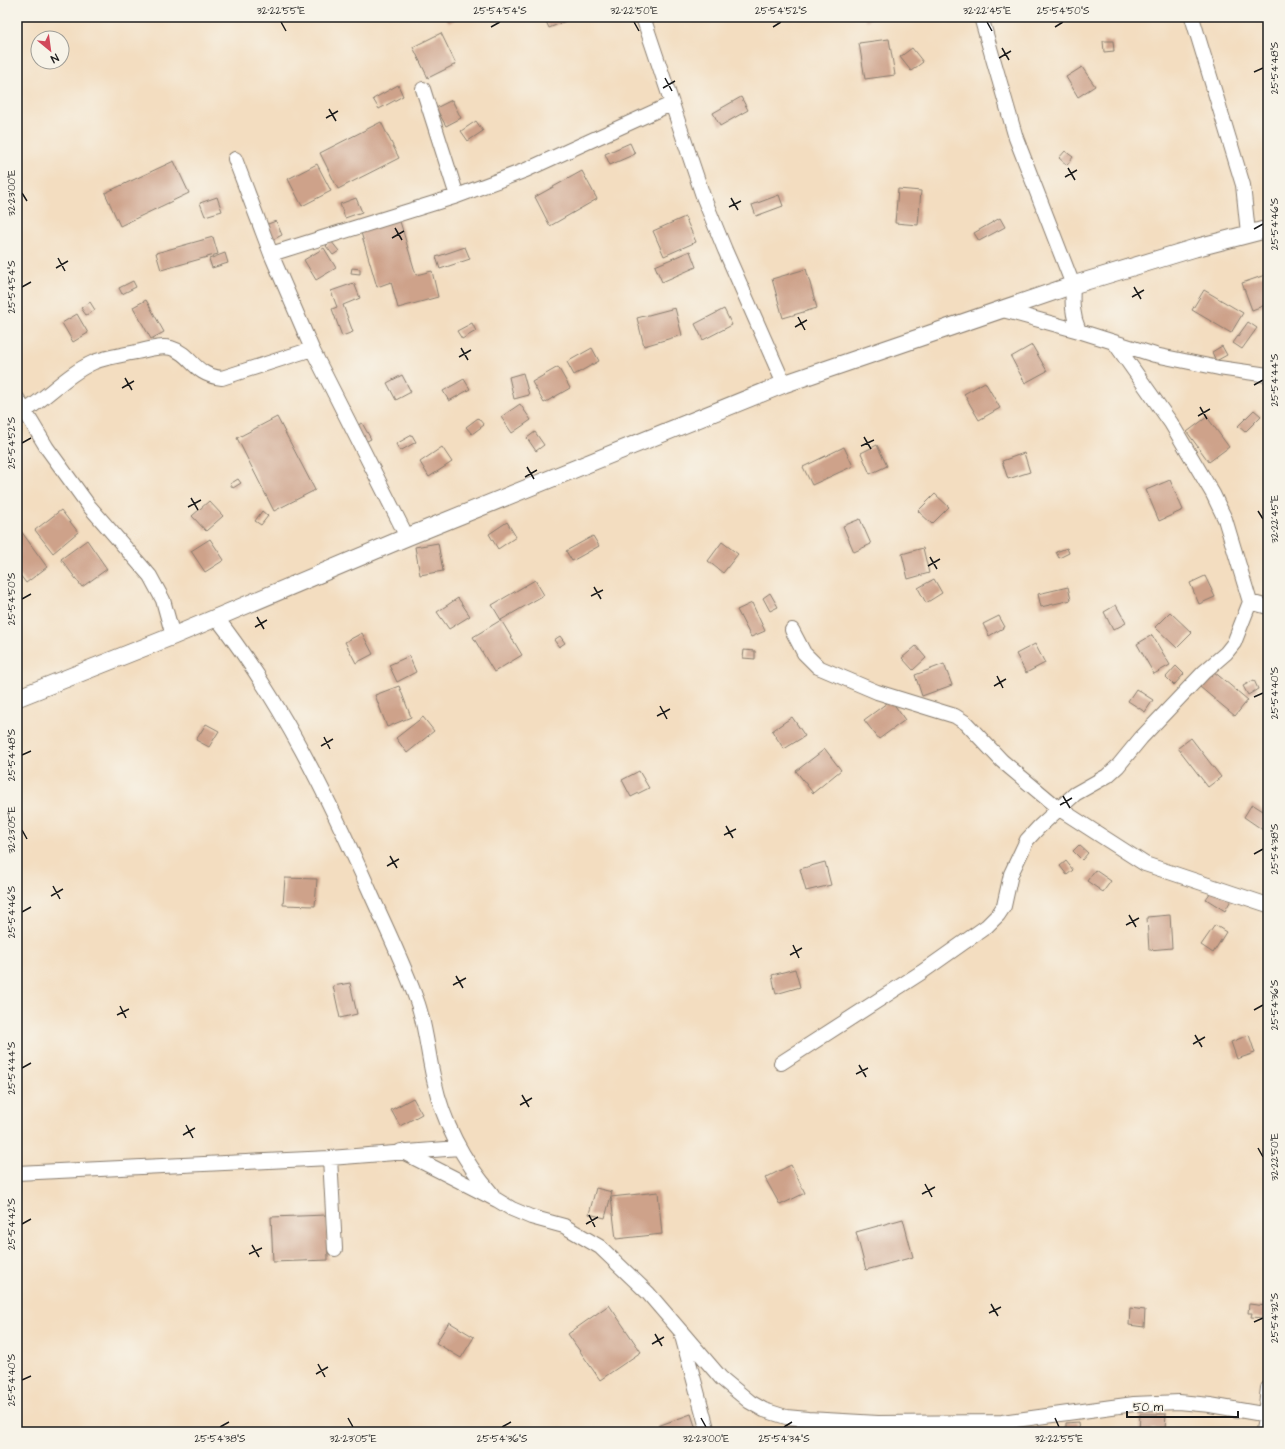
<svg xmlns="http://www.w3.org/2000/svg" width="1285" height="1449" font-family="'Architects Daughter',sans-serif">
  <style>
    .building { fill: #cea28a }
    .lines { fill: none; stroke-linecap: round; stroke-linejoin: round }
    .minor-casing { stroke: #887c6e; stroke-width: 16 }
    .tertiary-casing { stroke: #887c6e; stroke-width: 19 }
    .minor { stroke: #fff; stroke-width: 14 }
    .tertiary { stroke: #fff; stroke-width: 17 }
    .ticks { fill: none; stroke: #1c1c1c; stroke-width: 1.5 }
    .neatline { fill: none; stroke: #1c1c1c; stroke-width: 1.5 }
    .ticks-label { font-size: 10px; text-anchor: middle; fill: #1c1c1c }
  </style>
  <rect width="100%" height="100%" fill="#f7f3e8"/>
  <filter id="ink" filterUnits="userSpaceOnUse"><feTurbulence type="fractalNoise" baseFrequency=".025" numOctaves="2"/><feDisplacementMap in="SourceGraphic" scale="8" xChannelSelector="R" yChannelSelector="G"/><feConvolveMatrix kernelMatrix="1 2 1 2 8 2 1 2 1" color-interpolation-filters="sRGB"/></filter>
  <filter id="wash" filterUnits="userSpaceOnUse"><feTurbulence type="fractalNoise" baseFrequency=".012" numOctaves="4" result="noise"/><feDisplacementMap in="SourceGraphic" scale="16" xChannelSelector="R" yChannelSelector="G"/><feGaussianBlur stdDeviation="0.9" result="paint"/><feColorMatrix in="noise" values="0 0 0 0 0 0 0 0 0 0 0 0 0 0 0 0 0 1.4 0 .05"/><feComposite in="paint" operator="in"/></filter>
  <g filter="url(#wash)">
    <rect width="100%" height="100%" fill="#f3ddc0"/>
    <g id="blocks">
      <path class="building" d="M445 17H459L449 23Z
        M544 17H575L549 28Z
        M864 17H874L867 21Z
        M441 33 456 64 428 78 413 47Z
        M889 39 895 75 865 79 859 43Z
        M1103 41H1113L1114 51 1104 52Z
        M912 48 923 62 911 71 900 57Z
        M1082 67 1095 86 1078 97 1066 77Z
        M398 85 403 96 379 109 373 99Z
        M741 97 748 110 720 126 713 113Z
        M452 100 461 118 446 126 436 108Z
        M476 121 483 131 468 141 461 131Z
        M381 122 399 158 338 189 320 153Z
        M630 143 635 154 610 165 605 154Z
        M1065 151 1073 157 1067 165 1059 158Z
        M174 161 189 193 120 226 105 193Z
        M317 164 331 191 302 206 288 179Z
        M582 171 597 199 550 226 535 197Z
        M898 189 921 191 918 225 895 223Z
        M779 195 783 206 756 216 752 205Z
        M217 197 222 211 205 216 200 203Z
        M356 198 362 212 345 218 340 204Z
        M685 217 696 242 664 256 653 231Z
        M399 218 416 275 432 271 438 297 398 308 391 282 377 287 360 229Z
        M1000 218 1005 227 979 241 974 233Z
        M276 221 282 235 272 240 265 225Z
        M213 237 218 254 161 270 156 253Z
        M331 241 339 251 333 255 326 246Z
        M465 247 470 259 440 269 436 257Z
        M324 248 336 268 316 280 304 260Z
        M690 251 696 267 662 282 655 266Z
        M225 253 228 263 212 268 209 259Z
        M352 268 360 269V274L351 273Z
        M806 269 817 308 783 318 772 279Z
        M1268 274V304L1252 310 1242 283Z
        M133 281 136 287 122 294 119 288Z
        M354 283 360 298 343 305 353 332 342 336 332 309 337 307 331 291Z
        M1204 290 1243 313 1231 333 1192 310Z
        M146 300 164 332 151 339 133 307Z
        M90 302 95 310 86 315 81 308Z
        M675 308 682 335 644 346 637 318Z
        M724 309 732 325 703 340 695 324Z
        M77 314 88 333 73 342 62 323Z
        M1248 322 1257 328 1242 349 1233 343Z
        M472 323 476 331 462 339 457 331Z
        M1032 345 1047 371 1025 383 1011 357Z
        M1222 346 1227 355 1216 361 1212 352Z
        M592 348 599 361 574 375 567 362Z
        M558 367 570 388 544 403 532 382Z
        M523 373 529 395 514 399 509 377Z
        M402 375 411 392 396 400 387 383Z
        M464 379 470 389 449 401 443 391Z
        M985 382 1000 408 979 420 964 394Z
        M520 404 531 420 512 433 501 417Z
        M1254 410 1261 416 1245 432 1238 426Z
        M277 417 315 490 274 511 237 438Z
        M1207 417 1229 447 1209 462 1187 432Z
        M478 418 484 425 472 434 466 427Z
        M362 423 371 439 363 443 354 427Z
        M535 432 544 445 536 451 527 438Z
        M412 435 416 442 400 451 396 444Z
        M877 445 887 466 870 474 861 453Z
        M442 447 452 462 429 477 420 462Z
        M844 447 853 466 812 485 803 467Z
        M1024 453 1030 472 1008 479 1002 461Z
        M238 479 241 483 233 488 230 484Z
        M1170 480 1183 510 1159 521 1146 490Z
        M935 494 949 507 932 524 918 511Z
        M209 501 223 516 206 531 192 516Z
        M61 510 78 532 53 553 35 530Z
        M262 511 268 516 261 525 255 521Z
        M860 519 871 544 854 552 843 526Z
        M507 522 516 537 498 549 489 534Z
        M21 531 47 567 26 583 17 571V535Z
        M593 536 599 546 572 561 566 551Z
        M210 539 224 560 205 572 191 551Z
        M87 540 107 569 82 587 61 559Z
        M722 542 738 554 723 573 708 561Z
        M438 543 443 571 420 575 415 547Z
        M923 548 929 573 908 579 902 554Z
        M1067 548 1069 553 1059 558 1056 552Z
        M1205 576 1215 597 1199 604 1190 583Z
        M934 579 942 593 926 603 918 588Z
        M535 580 544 595 501 620 492 605Z
        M1068 587 1071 600 1041 607 1038 594Z
        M770 593 778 607 770 611 763 598Z
        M458 598 470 616 449 629 437 612Z
        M752 603 765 631 751 637 737 610Z
        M1116 605 1126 623 1113 630 1104 612Z
        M1170 612 1192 633 1177 648 1155 627Z
        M999 616 1005 627 989 636 983 624Z
        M501 620 522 655 494 672 473 637Z
        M362 633 373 654 356 663 345 642Z
        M1152 635 1170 665 1154 674 1137 644Z
        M560 636 565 643 559 647 554 640Z
        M1035 644 1045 663 1026 673 1016 654Z
        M916 646 926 658 913 670 902 658Z
        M744 650 755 651V659L743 658Z
        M409 656 416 672 397 682 389 665Z
        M944 664 952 685 922 696 915 675Z
        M1176 666 1184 674 1174 685 1166 677Z
        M1213 671 1248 700 1235 716 1200 687Z
        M1254 680 1258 689 1248 695 1243 686Z
        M399 686 411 717 387 727 375 695Z
        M1136 689 1153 700 1145 712 1128 701Z
        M891 700 905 720 879 739 864 720Z
        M423 717 434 731 407 753 396 738Z
        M792 717 805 736 784 749 772 731Z
        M206 724 219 731 209 747 196 740Z
        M1191 738 1221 777 1208 787 1178 748Z
        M825 749 841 770 813 793 796 771Z
        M639 771 649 788 631 797 622 780Z
        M1252 804 1268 814V822L1263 830 1244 817Z
        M1079 845 1088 853 1082 860 1073 851Z
        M1066 861 1073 870 1067 875 1060 866Z
        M825 862 831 885 806 891 800 869Z
        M1095 870 1111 881 1103 892 1087 881Z
        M285 878 317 879 315 906 283 905Z
        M1213 889 1231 900 1225 911 1206 899Z
        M1170 915 1172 948 1149 950 1147 917Z
        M1215 925 1226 932 1213 953 1201 945Z
        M795 969 800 987 776 994 772 975Z
        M350 983 357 1014 340 1018 333 986Z
        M1249 1035 1255 1053 1237 1059 1231 1042Z
        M413 1098 422 1114 400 1126 391 1110Z
        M791 1165 805 1193 780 1205 765 1178Z
        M596 1188 612 1192 605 1218 589 1214Z
        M658 1192 662 1234 616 1239 611 1197Z
        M327 1215 328 1260 273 1262 271 1217Z
        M903 1219 913 1257 866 1270 856 1232Z
        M1249 1304 1266 1306 1265 1318 1251 1317 1252 1313H1248Z
        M609 1305 641 1352 600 1380 568 1334Z
        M1130 1308 1145 1310 1144 1327 1129 1325Z
        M449 1322 474 1337 461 1358 436 1343Z
        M691 1414 697 1432H660L658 1426Z
        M1140 1414H1166L1165 1429H1151V1432H1139Z
        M1078 1422 1079 1432H1066V1423Z"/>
    </g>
  </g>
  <g filter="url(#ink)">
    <use href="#blocks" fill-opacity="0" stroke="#887c6e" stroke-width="1"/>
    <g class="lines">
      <defs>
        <path id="minor" d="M643 17 703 196 725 250 784 384
          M981 17 1016 138 1073 285C1072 302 1072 315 1079 331
          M1192 17 1243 185 1248 233
          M423 89 457 196
          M235 159 271 254 312 349 407 537
          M271 254 457 196 526 170 671 104
          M1003 310 1079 331 1155 355 1219 368 1268 375
          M17 398 47 448 89 506 150 576 163 600 173 636
          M17 416C44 401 65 375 94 362 106 357 122 355 136 352 147 350 160 345 171 348 192 354 193 375 222 378L312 349
          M1250 602 1268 607
          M216 617C281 700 328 797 371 894 387 930 405 966 418 1004 426 1028 428 1055 434 1080 443 1122 464 1162 492 1194
          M792 630 804 653 818 667 877 692 955 716 966 723 1002 761 1058 808 1145 864 1268 905
          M781 1063 922 972 987 926 998 915 1004 906 1011 874 1027 840 1039 827 1075 794 1107 776 1118 766 1141 738 1204 672 1226 653 1234 643 1250 602 1225 519 1213 494 1171 423 1114 342
          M401 1151 497 1200 512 1209 531 1217 564 1226 600 1247 648 1293 721 1378 750 1402 764 1410 786 1417 808 1419 878 1423 1002 1422 1134 1404 1179 1402 1210 1405 1268 1415
          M330 1158 335 1249
          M17 1173 330 1158 459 1148
          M682 1336 708 1432
          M1263 1432 1268 1388"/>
        <path id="tertiary" d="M17 698 173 636 407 537 784 384 1073 285 1195 248 1268 229"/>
      </defs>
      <use href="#minor" class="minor-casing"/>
      <use href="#tertiary" class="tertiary-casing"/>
      <use href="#minor" class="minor"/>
      <use href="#tertiary" class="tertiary"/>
    </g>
  </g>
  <path class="ticks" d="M281 22 286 31M634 22 639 31M987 22 992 31M491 27 500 22M773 27 781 22M1055 27 1063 22M1002 48 1009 60M999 58 1011 51M1254 72 1263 68M665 78 672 91M663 88 675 81M329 109 336 121M326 118 338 111M1068 168 1075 180M1065 177 1077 170M22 193 27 201M731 198 738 210M729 207 741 201M395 228 402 240M1254 229 1263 224M392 238 404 231M58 258 65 271M56 268 68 261M22 287 31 282M1134 287 1141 299M1132 297 1144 290M798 317 805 330M795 327 807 320M461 348 468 360M459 357 471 350M125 378 132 390M1254 385 1263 380M122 388 134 381M1200 407 1207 419M1198 416 1210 409M864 437 871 449M22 443 31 438M861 446 874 440M527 467 534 479M525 477 537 470M191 498 198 510M188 507 201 500M1258 511 1263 519M930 557 937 569M928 566 940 559M594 587 601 599M591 596 603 590M22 599 31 594M257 617 264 629M255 627 267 620M997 676 1003 688M994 686 1006 679M1254 697 1263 693M660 706 667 719M657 716 670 709M324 737 330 749M321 746 333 739M22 755 31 751M1063 796 1070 808M1060 805 1072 798M726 826 733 838M22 830 27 839M724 835 736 829M1254 854 1263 849M390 856 397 868M387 866 399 859M53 886 60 899M51 896 63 889M22 912 31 907M1129 915 1136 927M1126 925 1139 918M793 945 799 958M790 955 802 948M456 976 463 988M453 985 466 978M120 1006 126 1018M1254 1010 1263 1005M117 1015 129 1009M1195 1035 1202 1047M1193 1044 1205 1037M859 1065 866 1077M22 1068 31 1063M856 1074 868 1068M522 1095 529 1107M520 1105 532 1098M186 1125 193 1138M183 1135 195 1128M1258 1148 1263 1157M925 1184 932 1197M922 1194 935 1187M589 1215 595 1227M22 1224 31 1219M586 1224 598 1217M252 1245 259 1257M249 1254 262 1248M991 1304 998 1316M989 1313 1001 1307M1254 1322 1263 1318M655 1334 662 1346M652 1344 664 1337M318 1364 325 1377M316 1374 328 1367M22 1380 31 1376M348 1418 353 1427M701 1418 706 1427M1055 1418 1059 1427M220 1427 229 1422M502 1427 511 1422M784 1427 792 1422"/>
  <rect width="1285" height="1449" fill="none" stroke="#f7f3e8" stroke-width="44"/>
  <g transform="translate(50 50) rotate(151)"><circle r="19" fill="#f7f3e8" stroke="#9f9d96"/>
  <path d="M0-3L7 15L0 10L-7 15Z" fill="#d1495b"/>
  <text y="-6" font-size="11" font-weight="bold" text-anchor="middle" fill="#1c1c1c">N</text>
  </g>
  <path d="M1127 1411v6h111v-6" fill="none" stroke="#1c1c1c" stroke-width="2"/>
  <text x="1133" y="1411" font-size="12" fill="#1c1c1c" stroke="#f7f3e8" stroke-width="3" paint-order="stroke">50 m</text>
  <rect x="22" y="22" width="1241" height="1405" class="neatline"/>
  <g class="ticks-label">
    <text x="281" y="14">32°22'55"E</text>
    <text x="500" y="14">25°54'54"S</text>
    <text x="634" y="14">32°22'50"E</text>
    <text x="781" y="14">25°54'52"S</text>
    <text x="987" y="14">32°22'45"E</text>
    <text x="1063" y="14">25°54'50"S</text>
    <text transform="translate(1274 68) rotate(-90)" y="4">25°54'48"S</text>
    <text transform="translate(11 193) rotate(-90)" y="4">32°23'00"E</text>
    <text transform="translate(1274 224) rotate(-90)" y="4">25°54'46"S</text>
    <text transform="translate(11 287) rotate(-90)" y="4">25°54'54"S</text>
    <text transform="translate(1274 380) rotate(-90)" y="4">25°54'44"S</text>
    <text transform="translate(11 443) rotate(-90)" y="4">25°54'52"S</text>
    <text transform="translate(1274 519) rotate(-90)" y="4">32°22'45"E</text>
    <text transform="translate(11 599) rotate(-90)" y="4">25°54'50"S</text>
    <text transform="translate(1274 693) rotate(-90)" y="4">25°54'40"S</text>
    <text transform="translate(11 755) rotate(-90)" y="4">25°54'48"S</text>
    <text transform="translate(11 830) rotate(-90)" y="4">32°23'05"E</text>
    <text transform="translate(1274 849) rotate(-90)" y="4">25°54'38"S</text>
    <text transform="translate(11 912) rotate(-90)" y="4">25°54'46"S</text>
    <text transform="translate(1274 1005) rotate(-90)" y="4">25°54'36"S</text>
    <text transform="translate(11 1068) rotate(-90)" y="4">25°54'44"S</text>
    <text transform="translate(1274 1157) rotate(-90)" y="4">32°22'50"E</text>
    <text transform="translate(11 1224) rotate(-90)" y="4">25°54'42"S</text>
    <text transform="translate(1274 1318) rotate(-90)" y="4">25°54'32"S</text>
    <text transform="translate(11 1380) rotate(-90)" y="4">25°54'40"S</text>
    <text x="220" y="1442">25°54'38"S</text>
    <text x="353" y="1442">32°23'05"E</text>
    <text x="502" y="1442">25°54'36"S</text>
    <text x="706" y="1442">32°23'00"E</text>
    <text x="784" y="1442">25°54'34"S</text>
    <text x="1059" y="1442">32°22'55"E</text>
  </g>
</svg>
